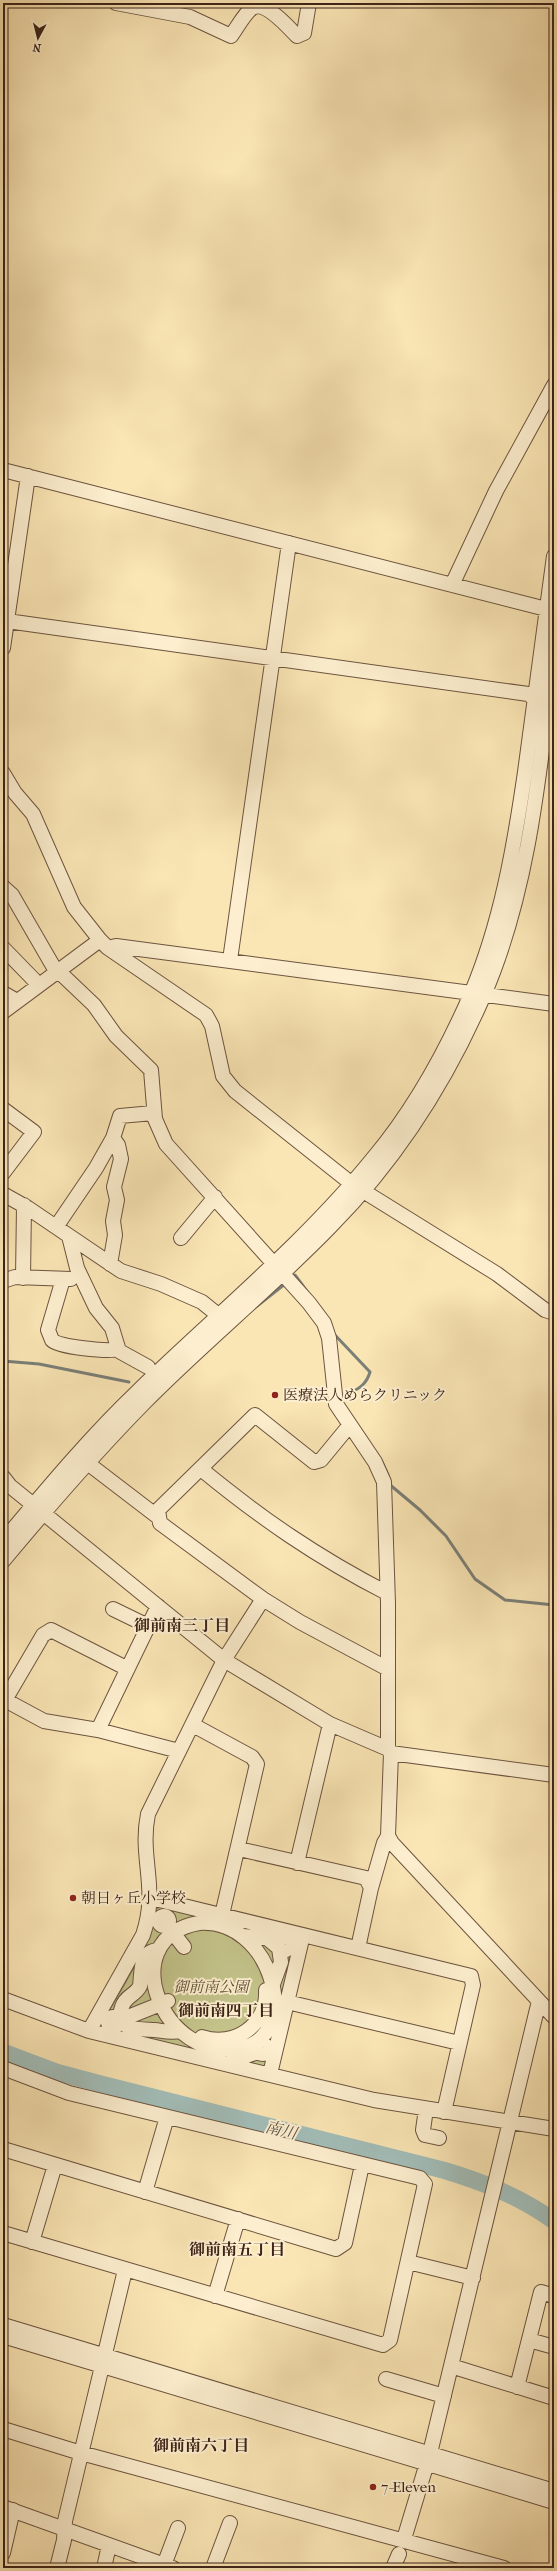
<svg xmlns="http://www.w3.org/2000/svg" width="557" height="2571" font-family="'IM FELL French Canon','Noto Serif JP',serif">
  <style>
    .green { fill: #c3c38a; stroke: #807351 }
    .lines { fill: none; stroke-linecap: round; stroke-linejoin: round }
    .stream { stroke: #7a7f78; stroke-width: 3 }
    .river { stroke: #a2bdb8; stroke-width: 17 }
    .minor-casing { stroke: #6c543f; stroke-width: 16 }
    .minor { stroke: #fceece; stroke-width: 14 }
    .poi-dot { fill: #8f2418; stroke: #fceece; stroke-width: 1.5 }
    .labels { text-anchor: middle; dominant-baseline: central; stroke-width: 4; stroke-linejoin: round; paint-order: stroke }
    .poi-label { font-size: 15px; fill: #3d2318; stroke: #fceece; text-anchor: start }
    .park-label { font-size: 15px; font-style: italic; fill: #5e4b34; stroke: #fceece }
    .neighbourhood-label { font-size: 16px; font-weight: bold; fill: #3d2318; stroke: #fceece }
    .water-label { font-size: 16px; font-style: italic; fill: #5b5148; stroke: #fceece }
  </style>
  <rect width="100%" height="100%" fill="#fae5b4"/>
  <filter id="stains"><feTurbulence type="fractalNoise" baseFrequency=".005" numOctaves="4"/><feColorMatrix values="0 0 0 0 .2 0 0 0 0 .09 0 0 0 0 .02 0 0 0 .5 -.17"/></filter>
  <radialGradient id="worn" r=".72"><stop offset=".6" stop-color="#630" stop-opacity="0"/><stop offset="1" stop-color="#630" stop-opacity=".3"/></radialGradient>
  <path class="green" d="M160 1907 295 1938 296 1944 265 2069 100 2027C118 1994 151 1946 156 1909Z"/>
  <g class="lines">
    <path class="stream" d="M291 1279 295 1275 309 1294
      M257 1306 285 1284
      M334 1334 370 1372C365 1389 354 1389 341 1399L342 1401
      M3 1361 39 1364 129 1382
      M382 1462 388 1475
      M389 1484 420 1510 446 1536 475 1579 505 1600 554 1605"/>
    <path class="river" d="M3 2052 56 2072 97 2083 443 2170C483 2182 519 2196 554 2221"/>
    <defs>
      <path id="minor" d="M116 3 190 17 231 36C237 28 244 14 252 8 265 0 288 27 297 36L304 33 309 3
        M3 470 554 611
        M452 585 496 491 554 385
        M7 621 528 694 542 704
        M3 648 28 476
        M3 773 15 793 33 814 74 907 100 940
        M3 887 12 895 53 966 94 1005 116 1036 151 1070 155 1119 166 1144 309 1303 324 1323 329 1338 336 1404 375 1462 384 1482 388 1603V1749
        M3 948 39 985
        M108 948 206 1015 212 1026 223 1076 235 1091 352 1184 497 1274 545 1310 554 1313
        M230 960 289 543
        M3 993 17 1001
        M3 1012 100 940 108 948 116 946 554 1004
        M3 1109 34 1132 3 1173
        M3 1194 28 1208 121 1271 161 1284 202 1302 218 1315
        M56 1227 96 1168 113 1138 120 1116 153 1113
        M69 1236 77 1268 96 1308 112 1328 119 1351 148 1367
        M181 1238 215 1197
        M110 1264 115 1235 113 1221 117 1200 114 1187 121 1159 118 1145 113 1138
        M23 1278 24 1205
        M63 1279 48 1330 52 1340C57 1347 109 1352 118 1349
        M3 1281 15 1277 71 1279
        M349 1426 321 1460 314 1462 255 1415 158 1510 160 1523 263 1599 300 1622 388 1669
        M94 1468 158 1517
        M201 1469C262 1519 317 1557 387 1593
        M3 1477 10 1486 224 1660 330 1724 388 1749 391 1753 388 1836 392 1843 539 2001 430 2453 404 2539
        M3 1541C46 1490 89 1438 137 1392 217 1314 305 1243 375 1156 415 1108 446 1051 471 994 501 923 514 848 525 772 535 700 544 628 554 556
        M3 1561C48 1507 94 1454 143 1404 203 1343 271 1288 331 1226 396 1160 446 1082 483 997 530 889 540 767 554 652
        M113 1609 148 1626
        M126 1668 51 1630 43 1635 5 1700 44 1721 98 1730 179 1751
        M193 1725 252 1757 257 1764 222 1915
        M98 1730 158 1606
        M391 1753 554 1775
        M239 1849 366 1878 371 1888 358 1948
        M297 1863 330 1724
        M371 1888 384 1843 388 1836
        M151 1898 471 1976 473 1985 444 2112
        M159 1921a5 5 0 1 1 10 0a5 5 0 1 1-10 0Z
        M199 1923C272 1918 303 2034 242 2048 163 2066 112 1938 199 1923Z
        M167 1925 184 1947
        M242 1936 267 1938 279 1948 281 1962 273 1984
        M278.5 1945a5.5 5.5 0 1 1 11 0a5.5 5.5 0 1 1-11 0Z
        M159 1950C139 1951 142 1971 140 1986 136 1995 125 1996 122 2007 113 2032 141 2029 155 2030 163 2031 172 2033 180 2031
        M3 1999 89 2031 374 2100 554 2129
        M539 2001 554 2017
        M287 2002 459 2043
        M108 2022a5 5 0 1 1 10 0a5 5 0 1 1-10 0Z
        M118 2021 168 2001
        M89 2031 143 1935C159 1888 139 1858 148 1814L224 1660 263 1599
        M202 2037C234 2048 268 2025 266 1990
        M257 2049a5 5 0 1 1 10 0a5 5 0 1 1-10 0Z
        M232 2061 258 2052
        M3 2068 69 2093 420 2178 425 2184 390 2340 383 2345 3 2233
        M270 2074 303 1935
        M426 2109 423 2130 425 2135 439 2138
        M3 2149 336 2249 345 2243 362 2165
        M145 2192 167 2117
        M32 2242 55 2165
        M408 2262 473 2278
        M215 2296 238 2219
        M3 2325 554 2491
        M3 2336 554 2502
        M529 2340 554 2347
        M451 2366 554 2398
        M386 2379 444 2396
        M517 2387 541 2292 554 2296
        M3 2429 81 2453 504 2568
        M3 2507 173 2568
        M3 2553 13 2510
        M164 2565 178 2528
        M57 2568 64 2540 65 2521 125 2270
        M104 2568 109 2545
        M213 2568 230 2523
        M393 2568 399 2554"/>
    </defs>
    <use href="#minor" class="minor-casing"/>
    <use href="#minor" class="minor"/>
  </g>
  <g class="poi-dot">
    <circle cx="275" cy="1395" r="4"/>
    <circle cx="73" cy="1898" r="4"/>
    <circle cx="373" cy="2487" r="4"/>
  </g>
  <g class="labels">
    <g class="poi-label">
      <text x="283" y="1395">医療法人めらクリニック</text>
      <text x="81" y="1898">朝日ヶ丘小学校</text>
      <text x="381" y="2487">7-Eleven</text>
    </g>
    <g class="park-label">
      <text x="211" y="1987">御前南公園</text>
    </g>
    <g class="neighbourhood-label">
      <text x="182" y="1625">御前南三丁目</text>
      <text x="226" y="2010">御前南四丁目</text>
      <text x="237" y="2249">御前南五丁目</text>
      <text x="201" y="2445">御前南六丁目</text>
    </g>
    <g class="water-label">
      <text transform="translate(281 2130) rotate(14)">南川</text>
    </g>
  </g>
  <rect width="557" height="2571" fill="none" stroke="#fae5b4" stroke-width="16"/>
  <rect x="4" y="4" width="549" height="2563" fill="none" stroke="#3d2318" stroke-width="2"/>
  <rect x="8" y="8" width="541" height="2555" fill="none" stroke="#3d2318"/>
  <g transform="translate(38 38) rotate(187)" stroke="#fceece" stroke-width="3" paint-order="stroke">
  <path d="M0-3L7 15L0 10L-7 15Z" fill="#3d2318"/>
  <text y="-6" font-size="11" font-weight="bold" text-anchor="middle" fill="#3d2318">N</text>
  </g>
  <rect width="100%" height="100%" filter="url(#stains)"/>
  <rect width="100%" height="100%" fill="url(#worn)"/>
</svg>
